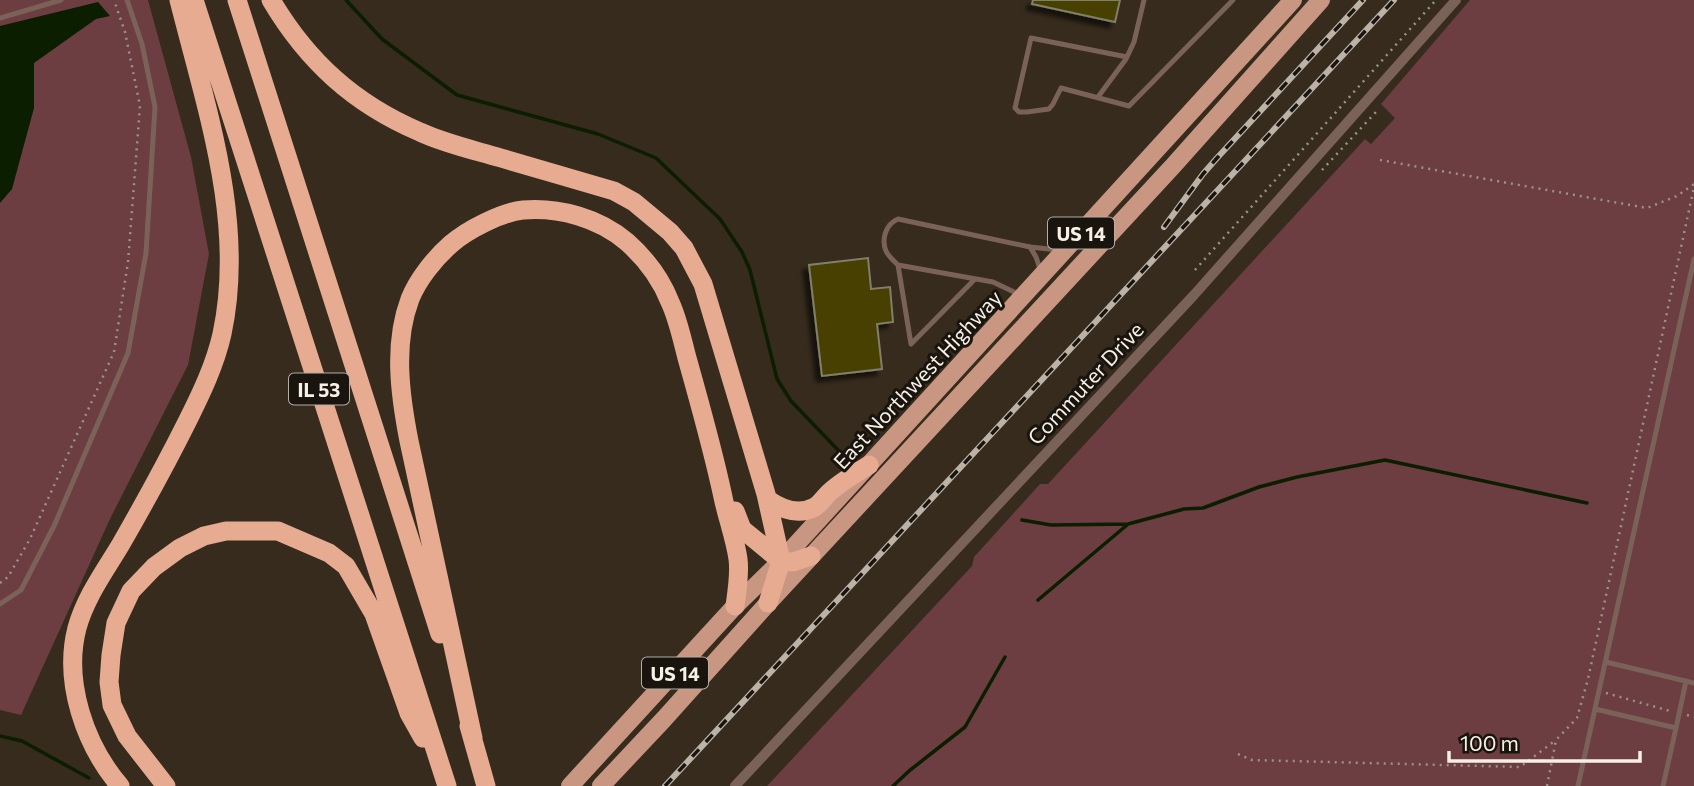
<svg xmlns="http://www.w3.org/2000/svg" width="1694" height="786" font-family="Commissioner,sans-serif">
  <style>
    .green { fill: #6c3d41 }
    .water { fill: #0b1e00 }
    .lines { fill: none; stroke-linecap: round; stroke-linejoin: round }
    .stream { stroke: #0b1e00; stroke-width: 3.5 }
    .building { fill: #464000; stroke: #807f6b; stroke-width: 2; filter: url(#shadow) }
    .path { stroke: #9c9387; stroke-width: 2.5; stroke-dasharray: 2 5; stroke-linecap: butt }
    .service { stroke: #7b6258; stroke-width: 5 }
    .minor { stroke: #7b6258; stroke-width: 10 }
    .primary { stroke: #c89681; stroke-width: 18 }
    .motorway { stroke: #e6ab91; stroke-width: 19 }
    .rail-casing { stroke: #bbb3a8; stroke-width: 6 }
    .rail { stroke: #19140e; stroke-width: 3.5; stroke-dasharray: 10; stroke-linecap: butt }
    .labels { text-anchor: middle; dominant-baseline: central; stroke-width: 6; stroke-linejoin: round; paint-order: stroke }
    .shield { fill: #19140e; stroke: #b4aea5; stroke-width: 2 }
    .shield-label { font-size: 19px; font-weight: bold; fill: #f7f0e6 }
    .street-label { font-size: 21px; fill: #f7f0e6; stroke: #19140e }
  </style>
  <defs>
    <filter id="shadow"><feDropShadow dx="-5.5" dy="5.5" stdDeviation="2" flood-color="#0009"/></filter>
  </defs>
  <rect width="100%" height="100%" fill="#362b1d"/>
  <path class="green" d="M0 0H148L191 157 209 254 188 365 110 519 21 715 0 710Z
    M1470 0H1694V786H767L972 566 974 557 1040 484H1048L1365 139 1371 144 1395 118 1381 104Z"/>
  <path class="water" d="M98 2 110 16 96 19 34 63V108L12 189 0 203V26Z"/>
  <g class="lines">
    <path class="stream" d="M346 0 382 39 457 95 598 134 656 158 720 219 742 252 750 270 777 379 791 401 838 450
      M1022 520 1051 525 1128 524 1184 509 1203 508 1259 487 1297 477 1385 460 1587 503
      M1038 600 1127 525
      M0 736 22 741 89 778
      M893 786 909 771 965 727 1005 657"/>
  </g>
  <path class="building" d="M1033 0H1120L1115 22 1032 4Z
    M868 258 871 289 890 287 893 322 877 324 882 369 822 376 809 265Z"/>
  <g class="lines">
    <path class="path" d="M1380 160 1647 208 1677 196 1694 184
      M1322 170 1376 112 1374 111
      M1195 270 1436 0
      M0 583 8 577 30 539 114 352 128 262 140 106 125 32 114 0
      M1606 693 1670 711
      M1687 715 1694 717
      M1238 754 1252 760 1520 767 1556 740
      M1547 786 1556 740 1577 718 1588 679 1694 187"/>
    <path class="service" d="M0 18 61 0
      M1127 57 1031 38 1015 108 1019 112H1027L1049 109 1053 104 1061 88 1129 106 1233 0
      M1098 97 1126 59 1134 42 1144 0
      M1030 247 1036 257 1040 269
      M898 265C894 261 889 257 886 251 881 239 886 224 898 219L1030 247 1058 250
      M975 279 911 344 898 265 993 282 1014 292 1019 297
      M0 604 21 590 54 526 128 353 146 253 155 107 142 44 127 0
      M1606 662 1694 683
      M1595 709 1676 728 1663 786
      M1676 728 1686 681
      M1578 786 1694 259"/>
    <path class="minor" d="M735 786 1194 295 1456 0"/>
    <path class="primary" d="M570 786 735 606 781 561 1293 0
      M601 786 664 719 768 603 1173 166 1321 0"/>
    <path class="motorway" d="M194 0 447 786
      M237 0 440 634
      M271 0C307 61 354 104 420 132 446 144 474 150 501 158 539 169 576 180 614 191L634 202 670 232 684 248 703 284 766 494 781 561 768 603
      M767 499C781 509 798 516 815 507 821 503 825 496 831 491 842 481 856 473 869 465
      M735 511 742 529 781 561 793 562 811 556
      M469 726 486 786
      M473 738 409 441C400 395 393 344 410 299 418 279 435 258 451 244 467 230 502 212 523 210 559 207 599 218 627 242 645 258 661 279 670 302 678 319 682 339 687 358 700 404 713 450 723 497 727 517 735 538 738 559 740 574 737 591 735 606
      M120 786C85 745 63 682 77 628 86 596 105 571 121 544 144 504 166 464 187 422 201 394 215 365 222 334 246 222 206 108 179 0
      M166 786 127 736 112 705 109 682 111 655 116 623 131 591 154 567 180 548 204 536 226 531H278L329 553 346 566 374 614 409 713 423 738"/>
    <defs>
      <path id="rail" d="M1164 227 1203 174 1217 158 1363 0
        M665 786 1394 0"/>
    </defs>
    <use href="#rail" class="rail-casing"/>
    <use href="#rail" class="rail"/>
  </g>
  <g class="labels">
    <g class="shield">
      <rect x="1048" y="217.5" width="66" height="31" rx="5"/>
      <rect x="289" y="373.5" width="60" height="31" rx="5"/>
      <rect x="642" y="657.5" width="66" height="31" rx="5"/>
    </g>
    <g class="shield-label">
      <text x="1081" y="233">US 14</text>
      <text x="319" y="389">IL 53</text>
      <text x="675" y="673">US 14</text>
    </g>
    <g class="street-label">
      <text transform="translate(917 379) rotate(-47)">East Northwest Highway</text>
      <text transform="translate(1085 383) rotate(-47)">Commuter Drive</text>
    </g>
  </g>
  <path d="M1449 751v10h191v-10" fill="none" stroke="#f7f0e6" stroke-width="3.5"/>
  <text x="1460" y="751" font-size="21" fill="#f7f0e6" stroke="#19140e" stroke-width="5" paint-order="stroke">100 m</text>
</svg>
